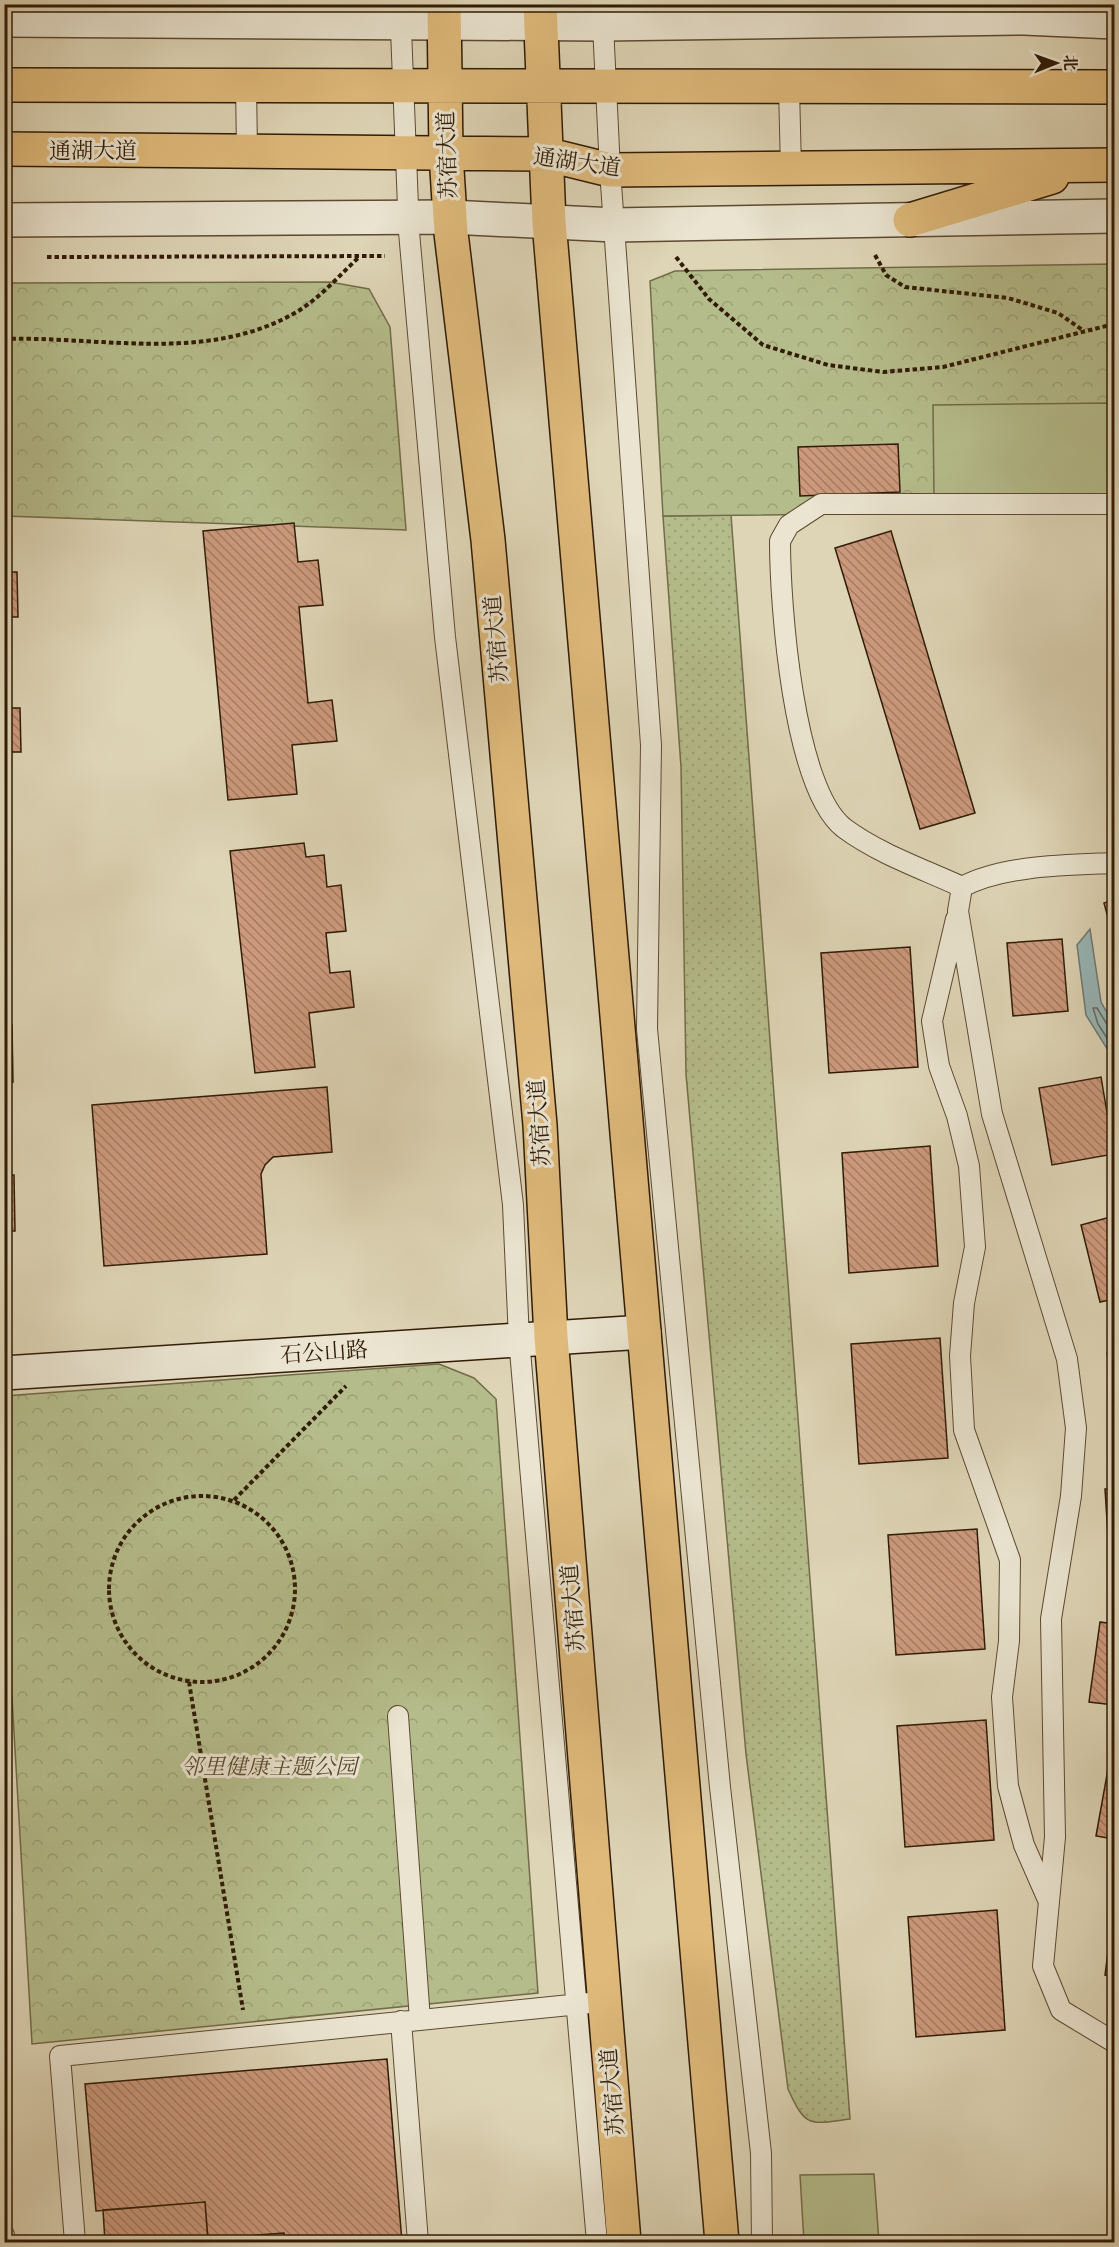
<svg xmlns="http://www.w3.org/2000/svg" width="1119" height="2247" font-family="'IM FELL Great Primer','Noto Serif SC',serif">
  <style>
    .grass { fill: url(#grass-dots); stroke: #726c48; stroke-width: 1.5 }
    .park { fill: url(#park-crowns); stroke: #726c48; stroke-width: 1.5 }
    .garden { fill: #b5bc8b; stroke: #726c48; stroke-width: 1.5 }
    .water { fill: #97b6b8; stroke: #6e7871; stroke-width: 1.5 }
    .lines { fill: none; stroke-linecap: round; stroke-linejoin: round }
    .shore { stroke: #64685f; stroke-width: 1.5 }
    .building { fill: url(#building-back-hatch); stroke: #301b06; stroke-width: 1.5 }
    .lane-casing { stroke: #5c4a32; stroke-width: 22 }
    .street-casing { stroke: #5c4a32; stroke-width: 36 }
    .secondary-casing { stroke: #301b06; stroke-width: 36 }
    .primary-casing { stroke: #301b06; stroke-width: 36 }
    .path { stroke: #301b06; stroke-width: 4; stroke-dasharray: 4.5 3; stroke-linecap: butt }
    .lane { stroke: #eae4d0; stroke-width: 20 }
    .street { stroke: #eae4d0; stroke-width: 33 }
    .secondary { stroke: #eae4d0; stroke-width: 33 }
    .primary { stroke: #dfba7b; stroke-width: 33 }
    .labels { text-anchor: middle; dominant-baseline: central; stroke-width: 6; stroke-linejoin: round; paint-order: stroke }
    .street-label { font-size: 22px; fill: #301b06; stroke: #eae4d0 }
    .park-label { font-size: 22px; font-style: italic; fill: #584b2e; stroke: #eae4d0 }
  </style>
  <defs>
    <pattern id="grass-dots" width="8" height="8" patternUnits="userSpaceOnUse" patternTransform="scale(1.5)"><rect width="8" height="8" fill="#b5bc8b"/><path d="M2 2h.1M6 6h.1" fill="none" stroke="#9ca176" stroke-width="1.8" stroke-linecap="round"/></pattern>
    <pattern id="park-crowns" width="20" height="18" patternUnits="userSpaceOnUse" patternTransform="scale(1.5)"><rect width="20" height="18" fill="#b5bc8b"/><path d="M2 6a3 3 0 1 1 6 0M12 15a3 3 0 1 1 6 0" fill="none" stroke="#9ca176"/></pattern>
    <pattern id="building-back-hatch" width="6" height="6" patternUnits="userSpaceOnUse" patternTransform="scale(1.5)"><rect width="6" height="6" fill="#cc997c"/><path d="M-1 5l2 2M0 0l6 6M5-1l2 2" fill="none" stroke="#a67c64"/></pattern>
  </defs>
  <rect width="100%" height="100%" fill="#ded5b6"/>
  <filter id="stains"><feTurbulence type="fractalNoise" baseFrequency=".00333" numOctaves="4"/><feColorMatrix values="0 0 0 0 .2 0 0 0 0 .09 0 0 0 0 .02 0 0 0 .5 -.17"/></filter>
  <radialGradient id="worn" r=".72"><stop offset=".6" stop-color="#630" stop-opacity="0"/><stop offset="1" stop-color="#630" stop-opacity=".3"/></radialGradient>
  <path class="grass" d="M731 515 850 2119C810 2124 806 2129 788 2089L746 1754 686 1074 681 767 663 516Z"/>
  <path class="park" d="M1114 264V511L663 516 650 281 675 271Z
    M330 282 369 289 390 327 406 530 5 516V283Z
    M439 1364 474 1378 496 1399 538 1993 32 2044 5 1576 4 1396Z"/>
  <path class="garden" d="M1114 403V495L934 497 933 405Z
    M874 2174 879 2242H804L800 2175Z"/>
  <path class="water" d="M1090 929 1101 1002 1114 1025V1065L1111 1055 1086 1015 1077 945Z"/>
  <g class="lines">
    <path class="shore" d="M1114 1027 1108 1026 1097 1008H1093L1098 1024 1114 1049"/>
  </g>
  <path class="building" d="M898 444 900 492 800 496 798 447Z
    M294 523 298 562 318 560 323 605 299 607 308 703 332 700 337 741 292 745 297 794 228 800 203 531Z
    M891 531 975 813 920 829 835 548Z
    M4 572H17L18 617H4Z
    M4 708H20L21 752H4Z
    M304 843 306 857 324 855 327 887 341 885 346 931 326 933 330 973 350 971 354 1007 309 1013 315 1067 255 1073 230 851Z
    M4 893 6 990H4Z
    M1114 900V940L1104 903Z
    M1062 939 1068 1011 1013 1016 1007 943Z
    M910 947 918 1067 829 1073 821 953Z
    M4 1025H12L13 1082 4 1083Z
    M1101 1077 1114 1154 1052 1165 1039 1088Z
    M327 1087 332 1152 273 1157 265 1165 261 1174 267 1254 104 1266 92 1105Z
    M930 1146 938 1266 849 1273 842 1153Z
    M4 1175H14L15 1231H4Z
    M1114 1216V1299L1100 1302 1081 1225Z
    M940 1338 948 1458 859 1464 851 1344Z
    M1114 1351V1392L1107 1353Z
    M1105 1489H1114V1567L1110 1568Z
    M977 1529 985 1649 896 1655 888 1535Z
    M1100 1622 1114 1624V1705L1089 1702Z
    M986 1720 994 1840 905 1847 897 1726Z
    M1110 1758 1114 1759V1839L1096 1836Z
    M1114 1904V1976L1105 1975Z
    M997 1910 1005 2030 916 2037 908 1917Z
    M387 2059 402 2242H285L284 2233 208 2239 205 2202 96 2211 85 2084Z
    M205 2202 208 2242H105L103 2210Z"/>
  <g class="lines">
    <defs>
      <path id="lane" d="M400 4 409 232 445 637 513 1205 519 1339 597 2242
        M602 4 610 170 651 745 647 1029 720 1787 761 2153 762 2242
        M246 86 247 151
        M789 88 791 169
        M1114 863C1067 865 1004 865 962 887L958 911 992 1114 1067 1359 1076 1428 1071 1496 1051 1619 1055 1837 1043 1966 1061 2010 1114 2042
        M962 887C923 869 879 854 844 828 793 788 780 604 780 541L789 525 821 504H1114
        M956 919 932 1021 939 1066 957 1116 969 1166 975 1247 964 1303 960 1356 964 1430 1010 1560 1009 1641 1002 1697 1008 1786 1024 1845 1049 1902
        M398 1716 420 2020
        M401 2021 418 2242
        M4 2235 5 2242
        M75 2242 60 2056 590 2003"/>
      <path id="street" d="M4 20 603 24 1024 18 1114 22
        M4 220 450 217 614 225 1114 216"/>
      <path id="secondary" d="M4 1373 644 1332"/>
      <path id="primary" d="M444 4 446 154 451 233 488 540 540 1125 551 1337 624 2242
        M540 4 549 222 722 2242
        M4 85 1114 87
        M4 149 545 154 610 170 1114 165
        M910 220 1052 177"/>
    </defs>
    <use href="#lane" class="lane-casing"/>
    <use href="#street" class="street-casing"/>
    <use href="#secondary" class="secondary-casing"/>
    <use href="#primary" class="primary-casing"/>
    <path class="path" d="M875 255 886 275 905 287 1008 298 1058 313 1084 331
      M47 257 385 256
      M676 257 709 299 763 345 828 365 883 372 943 367 1114 324
      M4 339C100 336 205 363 293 314 317 301 338 277 358 258
      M109 1589a93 93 0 1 1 186 0a93 93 0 1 1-186 0Z
      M234 1500 346 1386
      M189 1682 243 2010"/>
    <use href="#lane" class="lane"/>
    <use href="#street" class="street"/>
    <use href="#secondary" class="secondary"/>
    <use href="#primary" class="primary"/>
  </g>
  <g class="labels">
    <g class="street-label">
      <text x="93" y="150">通湖大道</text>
      <text transform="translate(447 155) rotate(-92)">苏宿大道</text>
      <text transform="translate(577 162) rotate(8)">通湖大道</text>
      <text transform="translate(496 639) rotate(-95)">苏宿大道</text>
      <text transform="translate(539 1123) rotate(-94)">苏宿大道</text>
      <text transform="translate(324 1352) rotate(-4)">石公山路</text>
      <text transform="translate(573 1608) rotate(-95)">苏宿大道</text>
      <text transform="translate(612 2092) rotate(-95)">苏宿大道</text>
    </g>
    <g class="park-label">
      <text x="269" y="1766">邻里健康主题公园</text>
    </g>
  </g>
  <rect width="1119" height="2247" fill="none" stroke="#ded5b6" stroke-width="24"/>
  <rect x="6" y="6" width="1107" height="2235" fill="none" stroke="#301b06" stroke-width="3"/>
  <rect x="12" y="12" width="1095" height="2223" fill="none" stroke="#301b06" stroke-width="1.5"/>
  <g transform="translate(1056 63) rotate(89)" stroke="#eae4d0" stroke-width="4.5" paint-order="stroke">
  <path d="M0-4.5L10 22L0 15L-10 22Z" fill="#301b06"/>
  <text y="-9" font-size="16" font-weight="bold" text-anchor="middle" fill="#301b06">北</text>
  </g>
  <rect width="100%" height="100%" filter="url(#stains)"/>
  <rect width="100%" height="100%" fill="url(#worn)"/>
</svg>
